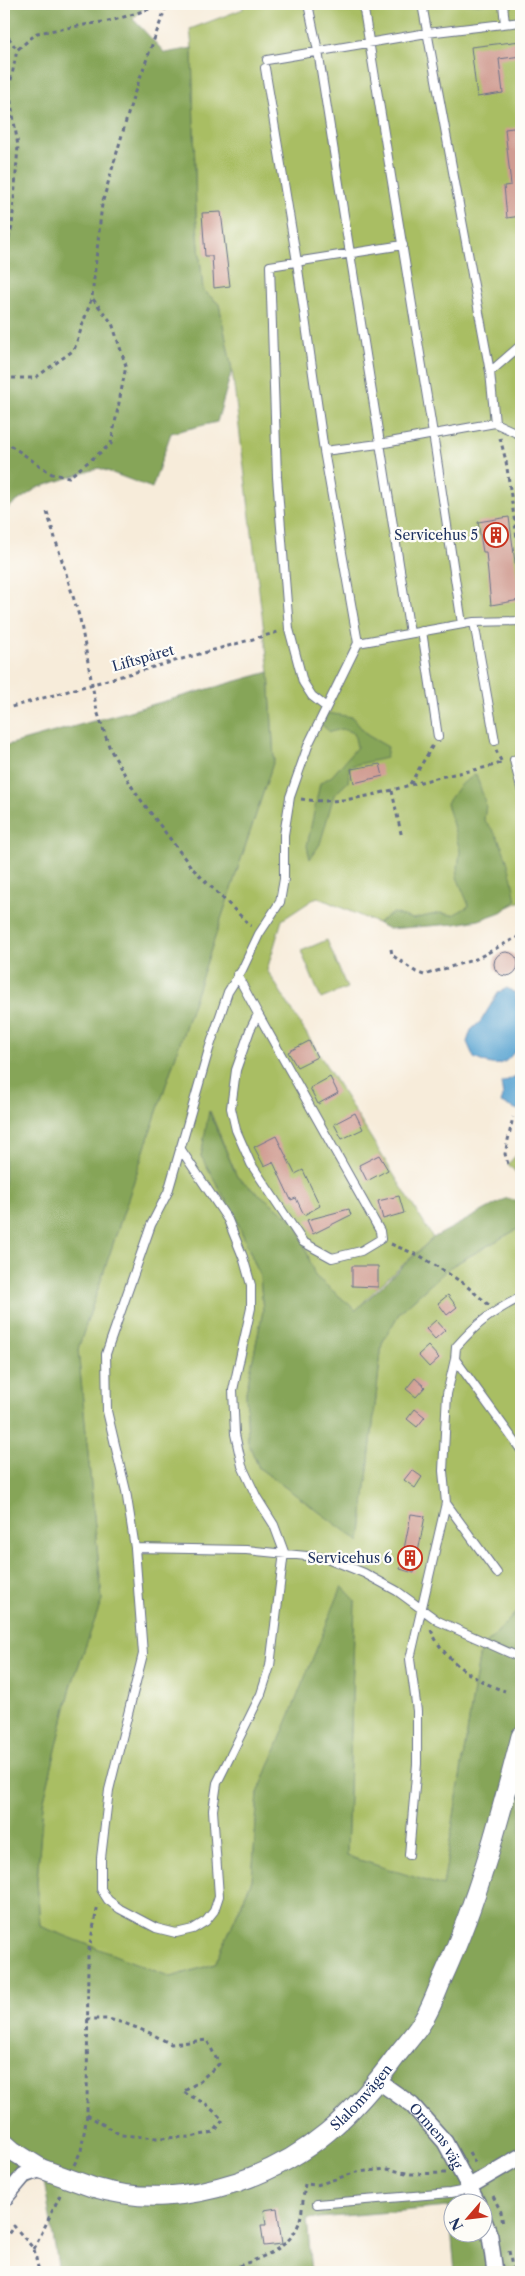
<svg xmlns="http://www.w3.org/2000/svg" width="525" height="2276" font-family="'Libre Caslon Text',serif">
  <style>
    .green { fill: #a9be63; stroke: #627660 }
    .forest { fill: #86a559; stroke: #506a5c; fill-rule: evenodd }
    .water { fill: #5aa4d2; stroke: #3a6a98 }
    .building { fill: #d09c92 }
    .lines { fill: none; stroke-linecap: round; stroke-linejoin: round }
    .service-casing { stroke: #687189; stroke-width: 10 }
    .minor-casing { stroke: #687189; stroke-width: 18 }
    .tertiary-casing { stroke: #687189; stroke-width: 21 }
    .path { stroke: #687189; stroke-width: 3; stroke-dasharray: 4 4; stroke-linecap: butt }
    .service { stroke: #fff; stroke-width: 8 }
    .minor { stroke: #fff; stroke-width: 15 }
    .tertiary { stroke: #fff; stroke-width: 19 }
    .tertiary-bridge-casing { stroke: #687189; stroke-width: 21; stroke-linecap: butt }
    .tertiary-bridge { stroke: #fff; stroke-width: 19 }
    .labels { text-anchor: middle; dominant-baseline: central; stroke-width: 4.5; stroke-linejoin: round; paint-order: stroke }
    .poi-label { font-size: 14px; fill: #1b2f5e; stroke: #fdfcf7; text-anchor: end }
    .street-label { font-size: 14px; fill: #1b2f5e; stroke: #fdfcf7 }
  </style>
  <rect width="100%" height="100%" fill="#fdfcf7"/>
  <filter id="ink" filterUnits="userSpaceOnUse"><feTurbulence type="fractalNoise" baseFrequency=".02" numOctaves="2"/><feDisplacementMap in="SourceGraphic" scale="10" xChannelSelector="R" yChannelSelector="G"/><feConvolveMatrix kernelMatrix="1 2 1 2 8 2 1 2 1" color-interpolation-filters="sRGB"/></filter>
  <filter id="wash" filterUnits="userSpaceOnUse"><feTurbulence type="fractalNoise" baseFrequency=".0096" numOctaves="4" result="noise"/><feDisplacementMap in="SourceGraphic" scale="20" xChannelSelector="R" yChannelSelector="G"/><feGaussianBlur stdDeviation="1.12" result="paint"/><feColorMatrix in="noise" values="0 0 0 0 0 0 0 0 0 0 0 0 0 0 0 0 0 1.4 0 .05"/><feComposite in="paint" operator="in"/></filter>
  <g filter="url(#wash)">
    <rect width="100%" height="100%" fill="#f7ecda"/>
    <path class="green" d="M243 4H521V901L500 911 386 927 317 897 282 920 267 970 433 1238 378 1287 356 1310 315 1277 296 1223 237 1177 210 1111 201 1156 235 1216 260 1276 263 1311 246 1392 248 1442 259 1468 360 1541 382 1343 400 1312 450 1267 521 1227V1607L480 1651 443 1887 347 1856 355 1600 258 1793 252 1880 215 1964 171 1977 40 1927 37 1881 43 1804 71 1687 102 1599 78 1349 274 760 269 672 232 370 219 304 203 290 196 214 192 48 190 29 243 9Z
      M327 940 347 988 321 999 301 951Z
      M521 1150V1178L508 1164Z"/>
    <path class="forest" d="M4 4H148L133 19 165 53 192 48 196 214 203 290 219 304 232 370 217 422 171 433 152 488 99 468 37 488 9 507H4Z
      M269 672 274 760 78 1349 102 1600 71 1687 43 1804 37 1881 40 1926 171 1977 215 1964 252 1880 258 1793 342 1586 355 1600 347 1856 443 1886 480 1651 521 1607V2272H455L449 2207 307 2219 312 2272H59L42 2169 4 2198V746ZM452 2204H482V2234H452Z
      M327 713 352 717 367 735 388 747 386 758 350 766 348 782 334 795 320 844 310 859 307 846 320 783 332 776 357 747 354 733 342 729 330 732 321 724Z
      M476 774 486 805 484 820C505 840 511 873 516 901L501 912 479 920 455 924 389 929 377 923 393 913 413 919 440 913 453 915 469 906 457 877 460 851 447 803 459 786Z
      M209 1111 237 1177 297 1223 315 1276 356 1310 433 1238 507 1198 521 1202V1227L450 1267 400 1312 382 1343 360 1542 259 1468 248 1442 246 1392 263 1311 260 1276 235 1216 201 1156Z"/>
    <path class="water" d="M507 988 515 993 517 1002H521V1050L517 1048C503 1069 495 1067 474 1058L467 1042 471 1030 481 1021 498 993Z
      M516 1076 521 1077V1105L518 1110 501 1103 503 1096 501 1083Z"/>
    <g id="blocks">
      <path class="building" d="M521 41V56L499 59 503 93 477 97 471 47Z
        M521 127V216L507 218 504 186 511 185 505 129Z
        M221 212 230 286 214 288 212 256H205L202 213Z
        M509 517 520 600 491 605 486 552H483L478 522Z
        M380 764 383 776 354 783 351 769Z
        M494 964a12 12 0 1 1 24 0a12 12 0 1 1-24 0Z
        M309 1041 317 1057 297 1067 288 1052Z
        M330 1077 338 1093 318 1104 310 1088Z
        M355 1113 363 1129 342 1139 334 1124Z
        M276 1136 295 1174 303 1170 320 1206 304 1215 296 1198 291 1200 273 1162 264 1166 254 1147Z
        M379 1155 388 1170 367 1181 359 1165Z
        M399 1196 404 1213 383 1219 378 1201Z
        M349 1209 351 1215 313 1234 307 1220Z
        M352 1266H378V1287L352 1286Z
        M448 1295 457 1307 447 1315 438 1303Z
        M436 1320 445 1330 435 1339 426 1329Z
        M428 1346 439 1358 429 1367 418 1355Z
        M415 1378 425 1387 416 1397 406 1389Z
        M415 1409 425 1417 417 1427 407 1419Z
        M412 1470 422 1477 415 1488 404 1480Z
        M411 1514 425 1516 414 1573 400 1569Z
        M277 2208 282 2244 264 2246 261 2225H266L264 2210Z"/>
    </g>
  </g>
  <g filter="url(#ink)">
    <use href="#blocks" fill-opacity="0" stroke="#687189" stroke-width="1"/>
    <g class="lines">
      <defs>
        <path id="service" d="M308 4 318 51 410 633
          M363 4 434 440 462 624
          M422 4 490 372 495 423
          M503 4 505 24
          M267 60 427 33 521 22
          M265 68 297 262 324 451 358 643 309 743 290 797 284 835V879L280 902 259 934 242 970 228 992 209 1049 168 1192 151 1225 106 1354 107 1411 126 1491 135 1548 246 1550 327 1558 364 1573 397 1591 438 1621 521 1658
          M490 372 521 345
          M324 451 379 444 495 423 521 435
          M474 622 495 741
          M422 631 438 737
          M358 643 474 622 521 621
          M326 707 312 696 303 682 289 629 277 477 270 266 403 245
          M521 757 514 760 521 788
          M237 975 258 1014 250 1030 236 1070 231 1108 236 1130 251 1164 303 1242 332 1258 361 1251 381 1239 380 1231 258 1014
          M455 1359 521 1450
          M446 1503 497 1573
          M135 1548 143 1654 109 1790 101 1858V1889L108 1900 120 1909 156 1928 176 1933 193 1929 206 1921 214 1911 219 1896 213 1810 217 1783 261 1694 270 1666 284 1552 274 1525 257 1498 242 1466 235 1434 233 1390 251 1308V1285L243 1257 228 1220 180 1148
          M409 1855 417 1764V1711L410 1659 446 1503 443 1471 447 1394 455 1359 456 1347C478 1322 492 1312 521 1297
          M317 2204 450 2193 461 2191 470 2186"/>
        <g id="minor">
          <path id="s1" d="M378 2081 412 2105 445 2142 478 2204"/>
          <path d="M470 2186 521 2156"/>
          <path d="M4 2199 24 2175 42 2169"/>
          <path d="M482 2215 490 2236 495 2272"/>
        </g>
        <g id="tertiary">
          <path d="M4 2143 13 2151 42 2169"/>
          <path id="s2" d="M92 2187C142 2202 187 2198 237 2182 308 2159 354 2114 397 2055 406 2043 417 2032 424 2019 432 2006 437 1991 443 1977 478 1900 500 1818 521 1736"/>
        </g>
      </defs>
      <use href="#service" class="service-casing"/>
      <use href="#minor" class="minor-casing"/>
      <use href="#tertiary" class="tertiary-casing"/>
      <path class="path" d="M4 31 17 50
        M4 254 12 227 18 146 9 90 17 50 37 33 114 20 166 4
        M4 378H35L74 350 92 297 102 204 133 97 167 4
        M500 438 506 461 521 566
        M4 441 52 474 69 477 111 444 126 366 112 323 92 298
        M47 512 80 619 97 711 110 749 135 792 192 868 251 926
        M4 709 278 632
        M496 750 502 763
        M410 784 433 745
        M392 791 402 838
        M301 799C348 807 395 788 440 777 462 772 484 769 504 762
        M391 949 392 955 416 972 424 975 476 959 521 935
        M508 1164 505 1154 513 1117
        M391 1244 422 1257 463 1283 489 1305
        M431 1630C444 1661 475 1681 505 1691
        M87 2115 121 2135 157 2138 191 2137 214 2132 223 2120 206 2104 183 2092 197 2083 219 2064 207 2040 171 2044 150 2033 124 2023 108 2019H87
        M469 2152 477 2166
        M74 2165 81 2151 87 2115 88 1954 98 1904
        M493 2196 501 2212 503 2225
        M4 2240 14 2226 34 2249 39 2272
        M34 2249 61 2193
        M509 2251 513 2272
        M224 2272C250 2260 288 2254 299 2223 303 2211 303 2196 305 2184L317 2185 357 2172 387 2169 411 2174 446 2173"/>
      <use href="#service" class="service"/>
      <use href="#minor" class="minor"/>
      <use href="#tertiary" class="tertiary"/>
      <defs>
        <path id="tertiary-bridge" d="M42 2169 92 2187"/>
      </defs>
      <use href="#tertiary-bridge" class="tertiary-bridge-casing"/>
      <use href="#tertiary-bridge" class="tertiary-bridge"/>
    </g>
  </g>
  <defs>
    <symbol id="building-ring" viewBox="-11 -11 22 22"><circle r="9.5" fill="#fdfcf7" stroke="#c8321e" stroke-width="1.5"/><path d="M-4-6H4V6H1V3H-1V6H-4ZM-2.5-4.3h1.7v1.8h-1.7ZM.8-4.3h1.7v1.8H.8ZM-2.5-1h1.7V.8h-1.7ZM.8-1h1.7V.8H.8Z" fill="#c8321e"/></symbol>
  </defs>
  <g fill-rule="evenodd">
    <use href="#building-ring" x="482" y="521" width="28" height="28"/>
    <use href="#building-ring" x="396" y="1544" width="28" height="28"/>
  </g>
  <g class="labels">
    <g class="poi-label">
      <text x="478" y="535">Servicehus 5</text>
      <text x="392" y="1558">Servicehus 6</text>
    </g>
    <g class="street-label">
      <text transform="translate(143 658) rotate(-16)">Liftspåret</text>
      <text stroke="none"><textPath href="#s2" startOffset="300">Slalomvägen</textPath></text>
      <text stroke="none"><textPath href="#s1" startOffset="81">Ormens väg</textPath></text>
    </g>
  </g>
  <rect width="525" height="2276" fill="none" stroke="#fdfcf7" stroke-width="20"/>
  <g transform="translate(468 2218) rotate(242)"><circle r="24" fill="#fdfcf7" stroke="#a3aaba"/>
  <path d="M0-4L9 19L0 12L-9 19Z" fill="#c8321e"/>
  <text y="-8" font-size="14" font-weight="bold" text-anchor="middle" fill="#1b2f5e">N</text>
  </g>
</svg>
